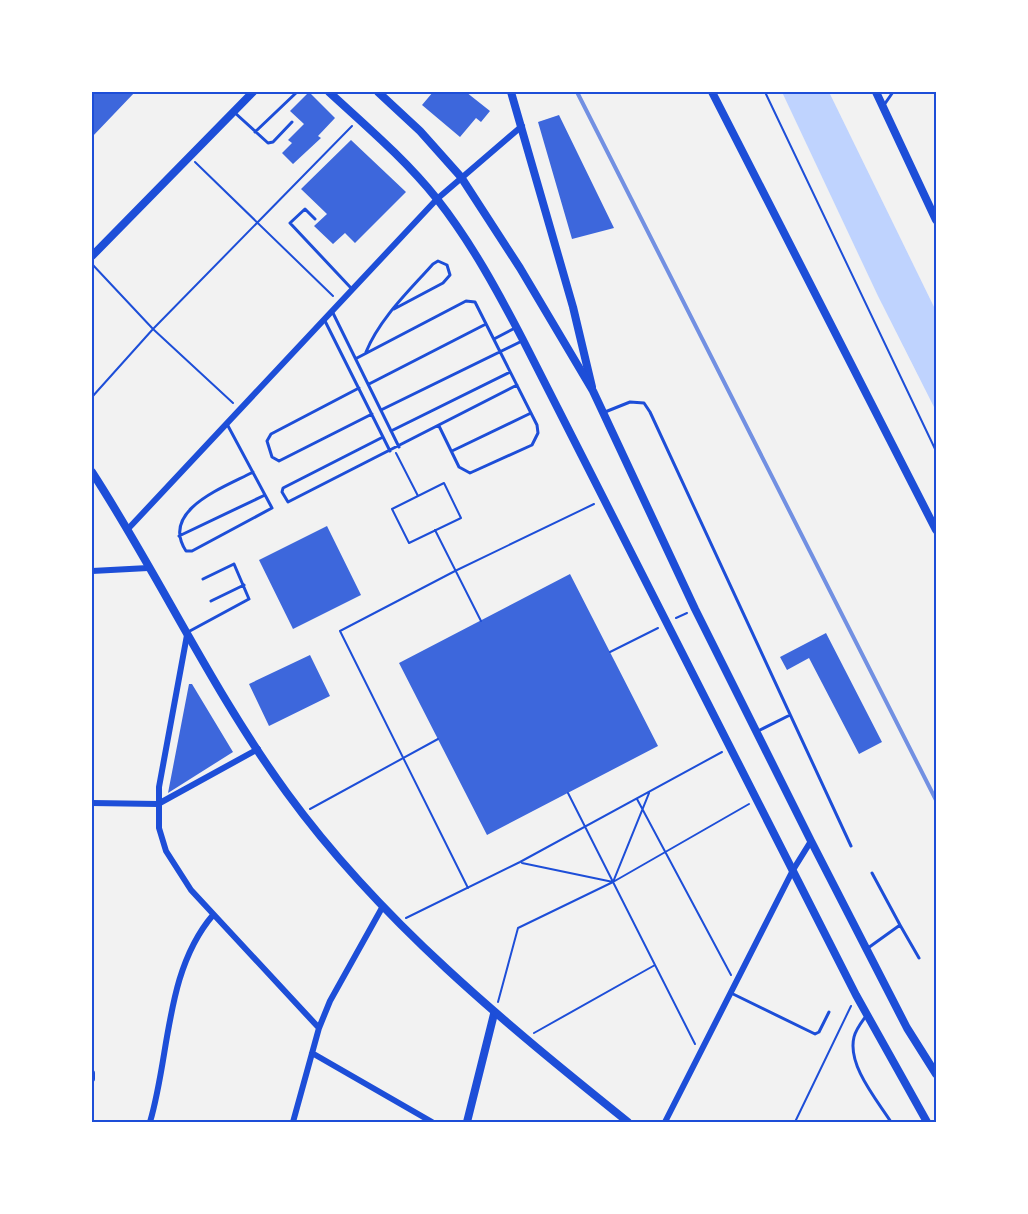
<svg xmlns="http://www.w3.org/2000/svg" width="1028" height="1214" font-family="Barlow,sans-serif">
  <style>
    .water { fill: #bfd3fe }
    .building { fill: #3d67dc }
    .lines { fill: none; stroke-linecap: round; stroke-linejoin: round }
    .path { stroke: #1d4ed8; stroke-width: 2 }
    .service { stroke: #1d4ed8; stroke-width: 3 }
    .minor { stroke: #1d4ed8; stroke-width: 6 }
    .tertiary { stroke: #1d4ed8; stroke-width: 8 }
    .secondary { stroke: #1d4ed8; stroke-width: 8 }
    .rail { stroke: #7290e2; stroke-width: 4 }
    .neatline { fill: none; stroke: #1d4ed8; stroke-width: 2 }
  </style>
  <rect width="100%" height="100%" fill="#f2f2f2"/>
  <path class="water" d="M782 92H829L936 311V411L878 296Z"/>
  <path class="building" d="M92 92H135L92 137Z
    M309 92 335 118 318 136 321 138 293 164 282 153 292 143 288 140 304 124 290 111Z
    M433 92H466L490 111 481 122 476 118 460 137 422 105Z
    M559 115 614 228 572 239 538 122Z
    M351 140 406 192 355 243 345 233 333 244 314 226 327 214 301 189Z
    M327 526 361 595 293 629 259 560Z
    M570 574 658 746 487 835 399 663Z
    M826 633 882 742 859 754 809 658 787 670 780 657Z
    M310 655 330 696 269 726 249 684Z
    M189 684H192L233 752 168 793Z"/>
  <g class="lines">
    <path class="path" d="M765 92 936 451
      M195 162 333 296
      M92 264 153 329 233 403
      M92 397 153 329 352 126
      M396 453 418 496
      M444 483 461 518 409 543 392 509Z
      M435 530 481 621
      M676 618 687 613
      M610 652 658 628
      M568 793 695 1044
      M637 799 731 975
      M310 809 438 739
      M522 863 613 882
      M613 882 649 793
      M468 888 340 631 455 571 594 504
      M406 918 520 862 722 752
      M498 1002 518 928 613 882 749 804
      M534 1033 655 965
      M795 1122 851 1006"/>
    <path class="service" d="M884 105 893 92
      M234 112 268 143 273 142 292 122
      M255 132 297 92
      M315 219 305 209 290 223 351 288
      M332 311 399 447
      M324 319 390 451
      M494 339 515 328
      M366 352C380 318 409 291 433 264L438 261 447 265 450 275 443 283 394 309
      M357 358 466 301 475 302 537 425 538 433 532 445 470 473 459 467 439 426
      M369 384 486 324
      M359 388 271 434 267 441 272 457 279 461 372 414
      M381 410 522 341
      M605 412 630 402 644 403 650 412 851 846
      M227 424 272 508 192 551H186C159 510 225 487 253 472
      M391 431 510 372
      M383 437 283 488 282 492 288 502 517 385
      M452 451 531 413
      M179 536 265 495
      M211 601 244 585
      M188 632 249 599 234 564 203 579
      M758 731 790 715
      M872 873 900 925
      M868 948 900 925 919 958
      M731 993 815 1034 819 1032 829 1012
      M866 1016C861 1023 856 1029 854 1037 847 1065 877 1100 891 1122"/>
    <path class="minor" d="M127 530 437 199 522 126
      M92 571 148 568
      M187 635 159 787V828L166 851 191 890 319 1028
      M92 803 158 804 258 749
      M312 1053 432 1122
      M92 1073V1079
      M150 1122C170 1055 165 971 213 915
      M293 1122 319 1028 330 1001 383 906
      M665 1122 793 870 811 841"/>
    <path class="tertiary" d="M511 92 573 307 592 387
      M92 256 253 92
      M467 1122 494 1014"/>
    <path class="secondary" d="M329 92C366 126 405 159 437 199 471 242 498 292 523 340L856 995 927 1122
      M378 92 420 131 461 177 520 268 593 391 695 609 811 841 907 1028 936 1074
      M712 92 936 530
      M876 92 936 220
      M92 472C160 577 213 692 287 793 381 922 505 1023 628 1122"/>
    <path class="rail" d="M577 92 936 800"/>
  </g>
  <rect width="1028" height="1214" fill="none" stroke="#ffffff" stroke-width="186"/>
  <rect x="93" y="93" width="842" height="1028" class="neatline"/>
</svg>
